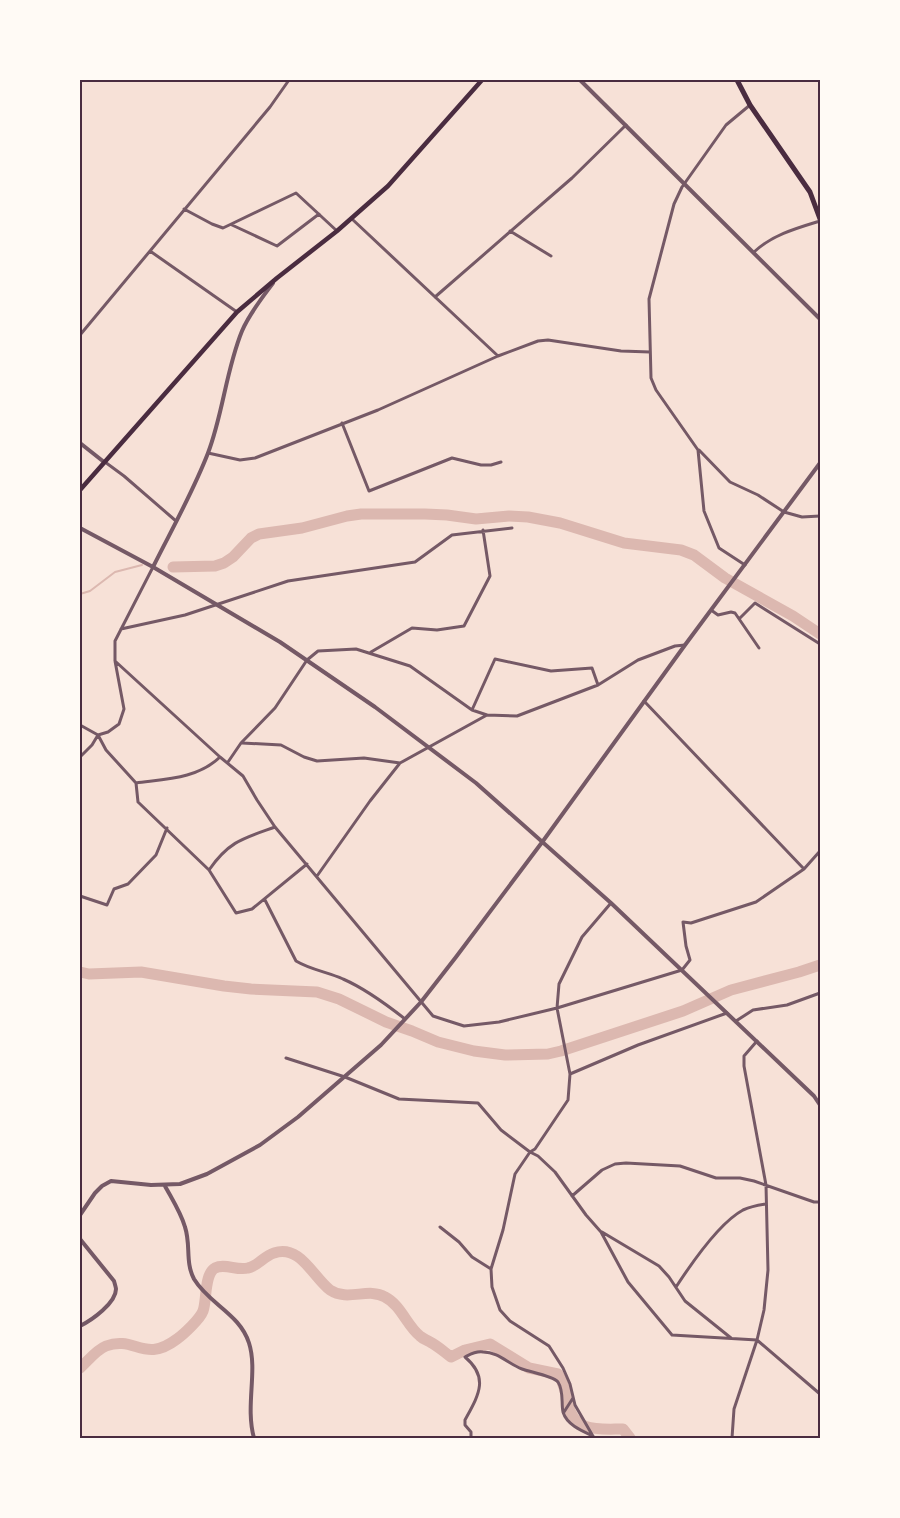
<svg xmlns="http://www.w3.org/2000/svg" width="900" height="1518" font-family="Commissioner,sans-serif">
  <style>
    .lines { fill: none; stroke-linecap: round; stroke-linejoin: round }
    .stream { stroke: #dcb8b0; stroke-width: 2 }
    .river { stroke: #dcb8b0; stroke-width: 11 }
    .minor { stroke: #755966; stroke-width: 3 }
    .tertiary { stroke: #755966; stroke-width: 4 }
    .secondary { stroke: #4a2c40; stroke-width: 4.5 }
    .primary { stroke: #4a2c40; stroke-width: 5 }
    .neatline { fill: none; stroke: #4a2c40; stroke-width: 2 }
  </style>
  <rect width="100%" height="100%" fill="#f7e1d7"/>
  <g class="lines">
    <path class="stream" d="M80 594 90 591 115 572 142 565"/>
    <path class="river" d="M173 567 215 566 224 563 233 557 251 538 259 534 302 528 347 516 361 514H425L447 515 476 519 509 516 528 517 560 523 624 543 681 550 694 555 725 578 793 616 820 634
      M80 972 89 974 141 972 224 986 251 989 317 992 339 999 386 1022 412 1031 438 1042 474 1051 505 1055 548 1054 561 1051 683 1011 731 990 799 972 820 965
      M80 1368C88 1361 96 1350 106 1346 135 1335 144 1364 177 1339 184 1334 200 1319 203 1311 207 1301 204 1274 215 1268 225 1263 237 1271 248 1268 258 1266 264 1256 274 1253 300 1244 313 1277 330 1290 348 1302 368 1287 385 1297 401 1305 407 1326 420 1336 423 1339 427 1340 430 1342 438 1346 444 1352 451 1357L465 1350 490 1344 529 1368 558 1374C564 1383 566 1393 568 1404 574 1433 599 1429 623 1429L630 1438"/>
    <path class="minor" d="M184 209 212 224 223 228 296 193 337 231
      M352 219 498 356
      M232 225 277 246 319 214
      M510 231 551 256
      M150 251 237 312
      M754 252C772 235 797 228 820 221
      M435 297 572 178 626 125
      M80 335 270 107 289 80
      M342 423 369 491 452 458 481 465H491L501 462
      M699 450 730 482 758 495 784 512 802 517 820 516
      M208 453 240 460 255 458 378 410 498 356 538 341 548 340 621 351 650 352
      M105 462 124 476 176 521
      M745 565 719 548 704 511 698 450 656 390 651 378 649 299 674 204 682 187 726 125 750 105
      M711 610 718 615 731 612 735 613 759 648
      M740 618 755 603 820 644
      M121 629 185 615 288 581 415 562 452 535 512 528
      M371 652 412 628 437 630 464 626 490 576 483 530
      M115 661 220 757 243 776 257 800 275 827 433 1016 464 1026 499 1022 557 1008 682 970 690 960 686 946 683 922 691 923 756 902 804 869 820 851
      M644 701 804 869
      M472 710 495 659 551 671 592 668 598 685
      M80 725 98 735 108 732 119 724 124 709 115 661V641L153 567
      M242 743 281 745 304 757 317 761 364 758 400 763
      M80 757 92 745 98 735 106 750 136 783 138 802 209 870 236 913 252 909 307 864
      M228 762 241 743 275 708 307 660 318 651 356 649 410 666 472 710 487 715
      M136 783C165 779 197 779 220 757
      M209 870C229 841 244 838 275 827
      M317 876 370 801 400 763 487 715 517 716 598 685 638 660 675 646 685 645
      M80 896 107 905 114 889 128 884 156 855 167 828
      M265 900 296 961C311 970 328 972 343 979 366 989 386 1004 405 1019
      M736 1021 753 1010 787 1005 820 993
      M286 1058 345 1077 399 1099 478 1103 501 1130 530 1152 538 1156 555 1172 586 1215 601 1232 628 1282 672 1335 757 1340 820 1394
      M570 1074 638 1045 727 1013
      M572 1196 602 1170 615 1164 626 1163 680 1166 716 1178H740L754 1181 814 1202H820
      M440 1227 459 1242 472 1257 491 1269
      M602 1232 659 1266 669 1277 685 1301 731 1338
      M676 1287C691 1264 719 1223 743 1210 750 1207 759 1205 766 1204
      M564 1412 573 1398
      M471 1438V1432L465 1425V1420C478 1396 490 1378 465 1357 471 1354 476 1351 483 1352 499 1352 508 1364 522 1369 530 1372 553 1376 558 1382 564 1391 561 1403 563 1412 567 1425 582 1431 593 1436
      M594 1438 575 1405 570 1384 563 1368 549 1346 510 1321 500 1310 492 1287 491 1269 503 1230 515 1174 530 1152 535 1149 568 1100 570 1074 557 1008 559 984 582 937 611 903
      M732 1438 734 1409 757 1340 764 1310 768 1270 766 1185 744 1066V1056L757 1041"/>
    <path class="tertiary" d="M580 80 820 319
      M80 443 104 462
      M80 528 153 567 280 642 375 707 476 783 611 903 814 1096 820 1105
      M153 567C172 529 193 492 208 453 223 414 226 370 242 331 249 314 262 298 273 283
      M165 1186C172 1199 181 1213 185 1227 191 1245 185 1262 194 1279 209 1304 240 1314 249 1343 258 1371 245 1406 254 1438
      M80 1215 95 1193 102 1186 111 1181 151 1185 180 1184 207 1174 260 1145 298 1117 381 1045 421 1002 456 957 543 841 685 645 820 463
      M80 1239 114 1281C114 1281 116 1288 116 1289 116 1303 92 1320 80 1326"/>
    <path class="secondary" d="M80 490 237 312 277 278 337 231 388 186 482 80"/>
    <path class="primary" d="M737 80 750 105 810 192 820 219"/>
  </g>
  <rect width="900" height="1518" fill="none" stroke="#fffaf5" stroke-width="162"/>
  <rect x="81" y="81" width="738" height="1356" class="neatline"/>
</svg>
